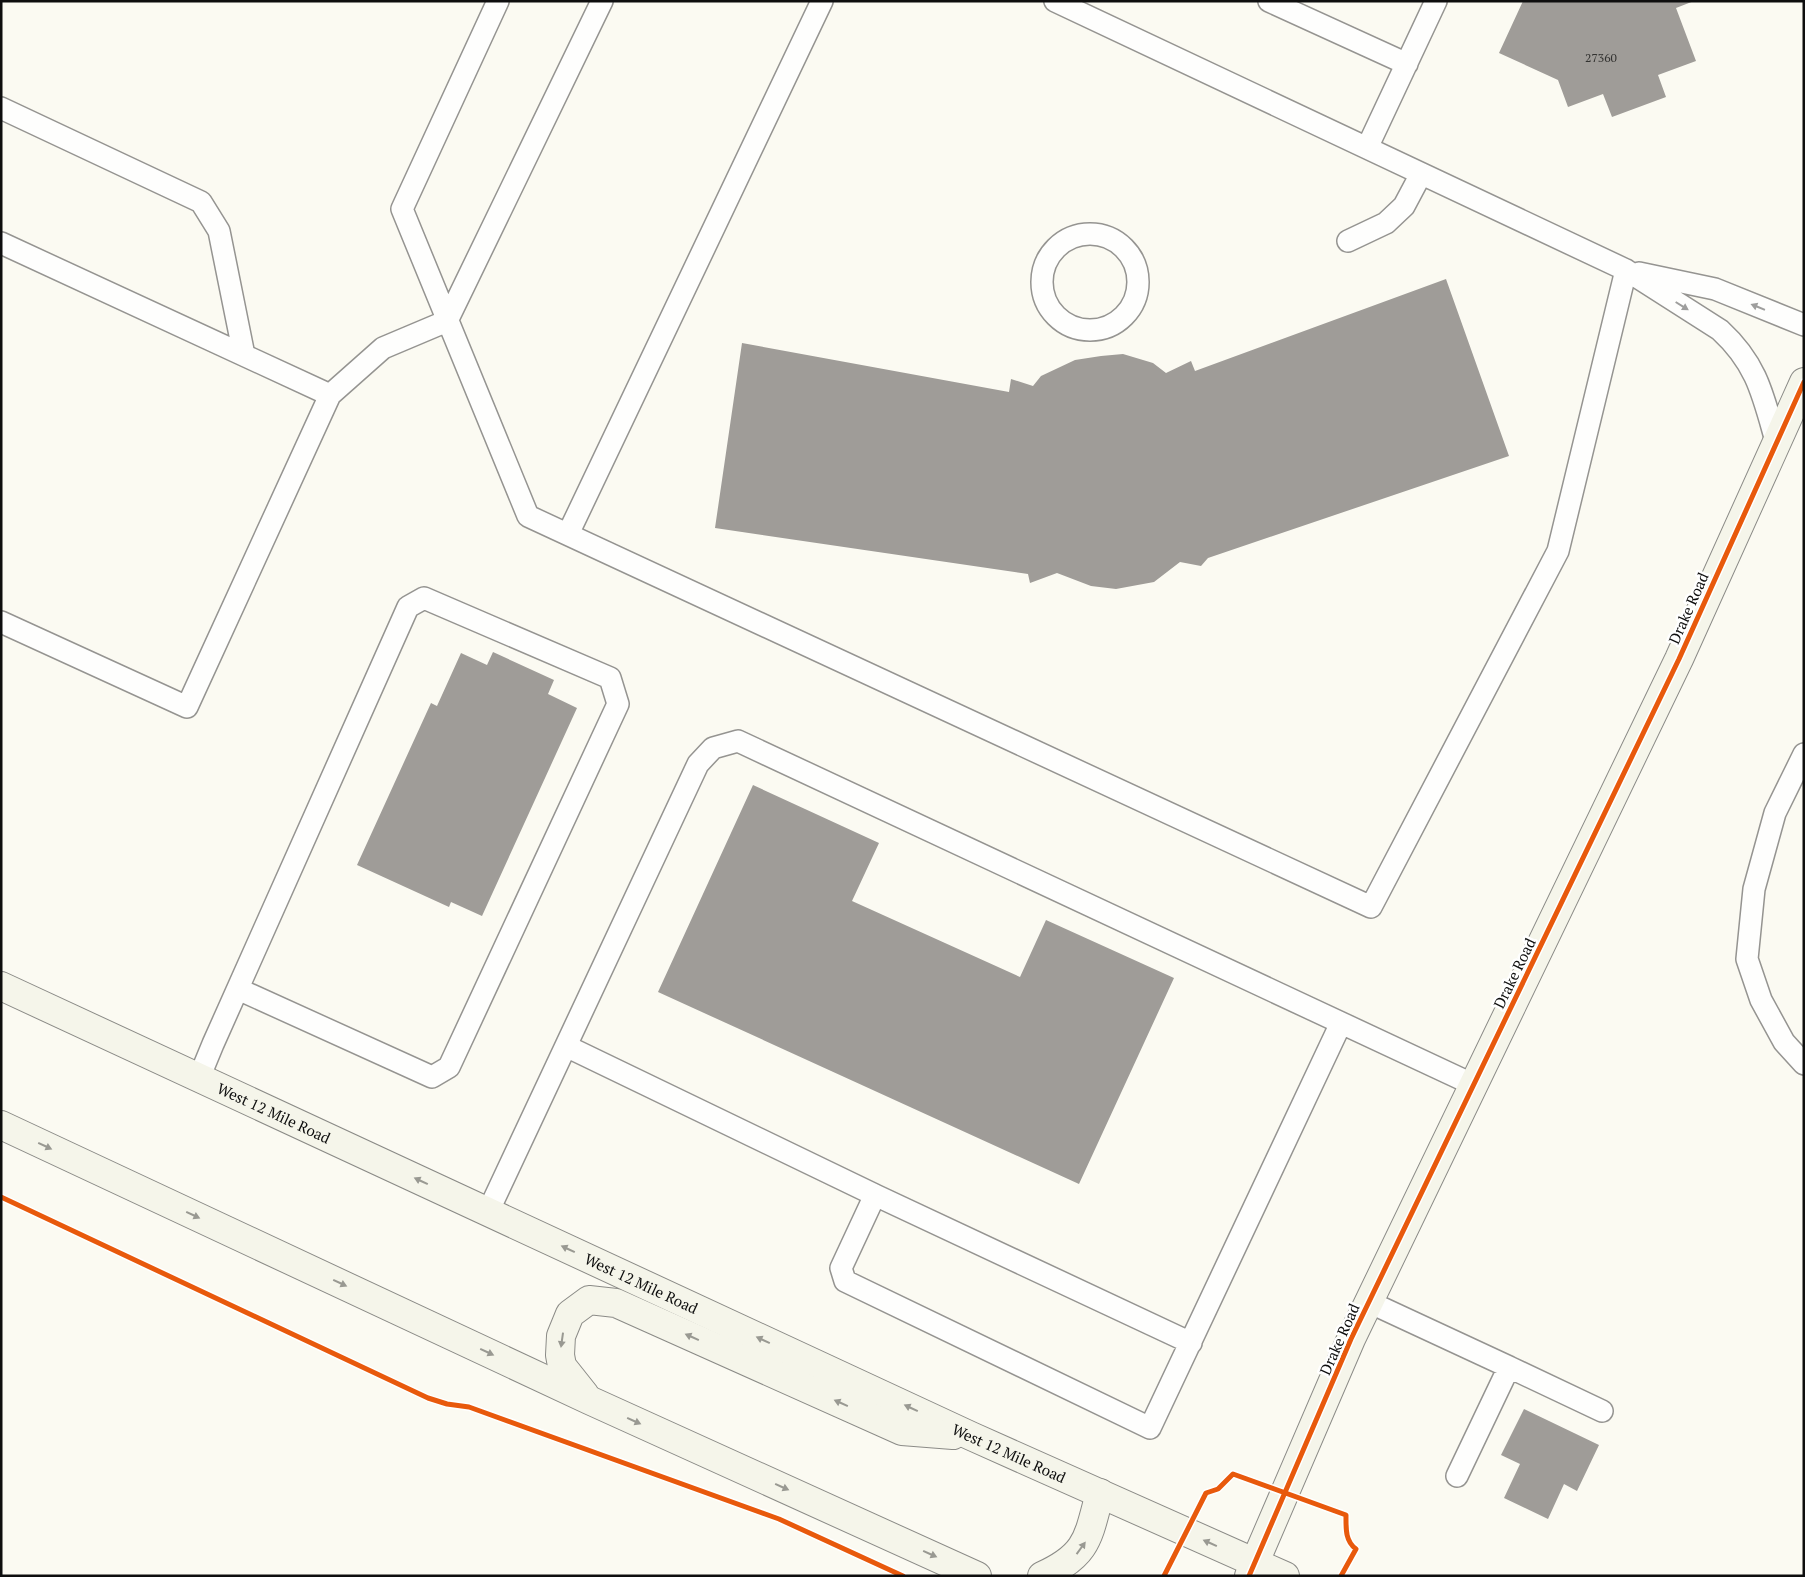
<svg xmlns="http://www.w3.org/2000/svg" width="1805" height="1577" font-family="'PT Serif',serif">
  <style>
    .building { fill: #9f9c98 }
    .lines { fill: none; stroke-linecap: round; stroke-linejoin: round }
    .lane-casing { stroke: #959491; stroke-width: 24 }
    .secondary-casing { stroke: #8b8b87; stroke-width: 30 }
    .lane { stroke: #fefefd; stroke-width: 21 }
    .secondary { stroke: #f5f5ea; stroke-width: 28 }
    .cycleway-casing { stroke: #fff; stroke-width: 8 }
    .cycleway { stroke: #e8590c; stroke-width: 5 }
    .oneway { fill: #9e9e9d }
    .oneway2 { fill: #999992 }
    .labels { text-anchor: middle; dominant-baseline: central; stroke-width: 5; stroke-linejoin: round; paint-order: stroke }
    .number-label { font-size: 12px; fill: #323230 }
    .street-label { font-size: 15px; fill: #0e0e0e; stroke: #fff }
  </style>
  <rect width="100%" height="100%" fill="#fbfaf2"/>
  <path class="building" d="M1523 1H1694L1676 8 1696 61 1658 75 1666 97 1612 117 1603 94 1568 107 1558 80 1499 53Z
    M1446 279 1509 456 1208 558 1201 566 1180 562 1154 582 1116 589 1091 586 1057 573 1030 583 1028 574 715 528 742 343 1009 392 1011 379 1033 386 1041 376 1075 360 1101 356 1123 354 1153 363 1166 373 1191 361 1195 371Z
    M493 652 554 680 548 694 577 708 482 916 451 902 449 907 357 865 431 703 437 706 461 653 487 665Z
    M753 785 879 843 852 901 1020 977 1046 920 1174 978 1079 1184 658 992Z
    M1524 1409 1599 1445 1577 1491 1564 1484 1548 1519 1504 1498 1520 1464 1501 1455Z"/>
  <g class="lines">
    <defs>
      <path id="lane" d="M498 1 402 209 528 516 1371 907 1558 551 1626 270
        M1055 1 1626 270 1720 330C1757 364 1763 395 1776 441
        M1269 1 1407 64
        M1 108 201 202 219 231 244 355
        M1367 148 1436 1
        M1042 282a48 48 0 1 1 96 0a48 48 0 1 1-96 0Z
        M1348 241 1386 223 1404 206 1421 174
        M1 243 330 395 383 348 447 321 602 1
        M1639 273 1715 289 1804 325
        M568 534 822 1
        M1 622 187 707 330 395
        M1804 754 1775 813 1754 889 1747 959 1761 1000 1784 1042 1804 1064
        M566 1046 875 1195 841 1268 845 1281 1150 1428 1341 1023
        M199 1078 213 1044 408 607 424 598 610 678 618 704 449 1067 432 1077 238 989
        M875 1195 1191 1343
        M488 1212 698 764 713 748 738 741 1474 1085
        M1369 1302 1509 1367 1457 1476
        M1509 1367 1602 1411"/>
      <g id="secondary">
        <path id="s1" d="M1 986 971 1436 1285 1576"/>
        <path d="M1 1125 589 1400 977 1576"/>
        <path d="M585 1395 562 1366 560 1355 561 1336 570 1314 589 1300 616 1303 902 1431 953 1435"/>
        <path d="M1042 1576C1088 1555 1088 1538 1100 1493"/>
        <path d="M1249 1576 1351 1339 1679 659 1804 382"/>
      </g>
    </defs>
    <use href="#lane" class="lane-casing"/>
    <use href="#secondary" class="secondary-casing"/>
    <use href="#lane" class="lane"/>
    <use href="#secondary" class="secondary"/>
    <defs>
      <path id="cycleway" d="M1 1197 428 1398 447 1404 469 1407 779 1519 903 1576
        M1164 1576 1206 1493 1218 1489 1233 1474 1346 1515C1346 1528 1345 1541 1356 1549L1341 1576
        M1249 1576 1351 1339 1679 659 1804 382"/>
    </defs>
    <use href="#cycleway" class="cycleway-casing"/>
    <use href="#cycleway" class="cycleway"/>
  </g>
  <defs><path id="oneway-solid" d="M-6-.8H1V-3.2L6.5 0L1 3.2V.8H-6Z" transform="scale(1.25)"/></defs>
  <g class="oneway">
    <use href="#oneway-solid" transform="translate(1682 306) rotate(32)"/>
    <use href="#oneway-solid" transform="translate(1758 307) rotate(-158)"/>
  </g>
  <g class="oneway2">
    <use href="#oneway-solid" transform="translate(45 1146) rotate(25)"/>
    <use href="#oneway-solid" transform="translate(421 1181) rotate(-155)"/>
    <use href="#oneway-solid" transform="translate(193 1215) rotate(25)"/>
    <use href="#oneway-solid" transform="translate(568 1249) rotate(-155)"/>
    <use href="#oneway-solid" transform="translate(340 1283) rotate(25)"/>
    <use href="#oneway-solid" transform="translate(692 1337) rotate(-156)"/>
    <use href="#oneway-solid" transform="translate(562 1340) rotate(98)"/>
    <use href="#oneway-solid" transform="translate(763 1340) rotate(-155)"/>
    <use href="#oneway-solid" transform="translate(487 1352) rotate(25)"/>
    <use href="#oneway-solid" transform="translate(841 1403) rotate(-156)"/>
    <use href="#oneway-solid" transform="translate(911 1408) rotate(-155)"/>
    <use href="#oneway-solid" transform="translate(634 1421) rotate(24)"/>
    <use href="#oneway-solid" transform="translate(782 1487) rotate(24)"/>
    <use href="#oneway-solid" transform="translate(1210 1543) rotate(-156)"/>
    <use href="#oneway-solid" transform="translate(1081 1548) rotate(-54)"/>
    <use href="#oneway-solid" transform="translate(930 1554) rotate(24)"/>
  </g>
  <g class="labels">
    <g class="number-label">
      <text x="1601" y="57">27360</text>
    </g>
    <g class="street-label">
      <text transform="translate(1688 608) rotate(-66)">Drake Road</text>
      <text transform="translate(1514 973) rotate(-64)">Drake Road</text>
      <text stroke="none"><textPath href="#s1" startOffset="301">West 12 Mile Road</textPath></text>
      <text stroke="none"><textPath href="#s1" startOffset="706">West 12 Mile Road</textPath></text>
      <text transform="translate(1339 1339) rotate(-66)">Drake Road</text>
      <text stroke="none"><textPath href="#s1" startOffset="1111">West 12 Mile Road</textPath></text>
    </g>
  </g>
  <rect width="1805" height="1577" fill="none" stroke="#0e0e0e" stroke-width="5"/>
</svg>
